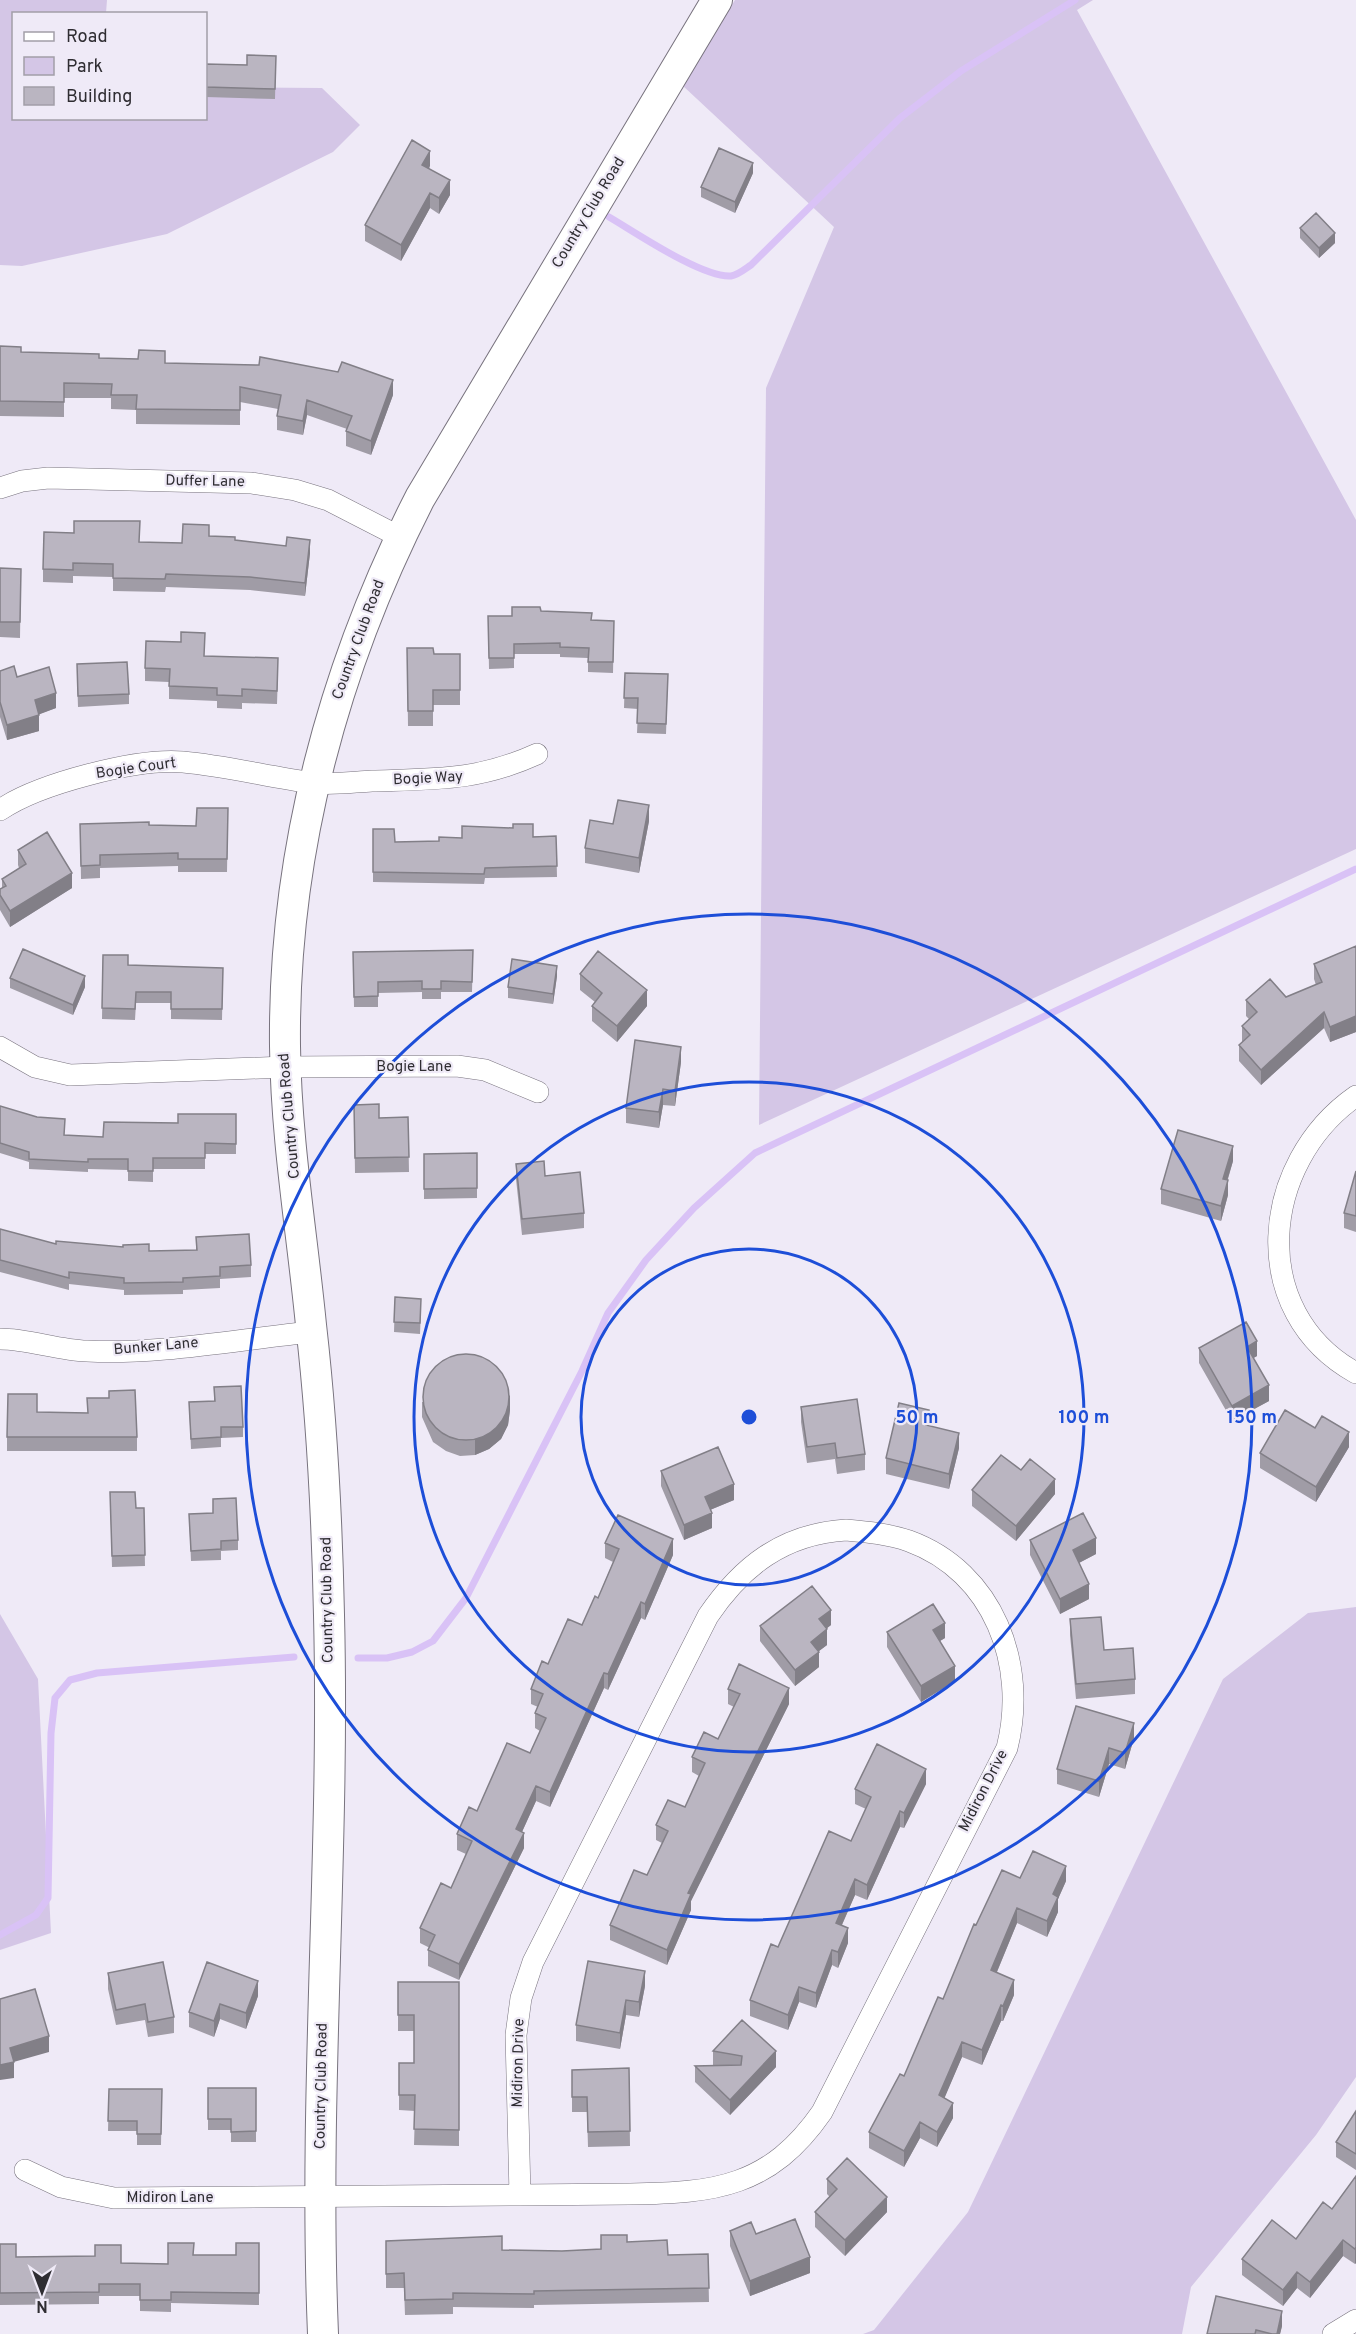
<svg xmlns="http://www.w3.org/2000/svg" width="1356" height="2334" font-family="Overpass,sans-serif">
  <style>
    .green { fill: #d4c6e6 }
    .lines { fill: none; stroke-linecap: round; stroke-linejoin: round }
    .stream { stroke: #d9c2f6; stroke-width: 7 }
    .street-casing { stroke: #78737e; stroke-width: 22 }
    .secondary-casing { stroke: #78737e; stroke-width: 32 }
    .street { stroke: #fff; stroke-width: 21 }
    .secondary { stroke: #fff; stroke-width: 30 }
    .wall { fill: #a09ca6 }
    .shaded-wall { fill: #827f87 }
    .building { fill: #bab5c1; stroke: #827f87; stroke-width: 1.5 }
    .ring { fill: none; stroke: #1d4ed8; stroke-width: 3 }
    .labels { text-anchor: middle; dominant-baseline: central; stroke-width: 4.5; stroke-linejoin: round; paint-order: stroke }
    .street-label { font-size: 15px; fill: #2f2d32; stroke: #efeaf7 }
    .centre { fill: #1d4ed8; stroke: #efeaf7; stroke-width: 3 }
    .ring-label { font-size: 18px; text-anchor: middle; font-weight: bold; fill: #1d4ed8; stroke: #efeaf7; stroke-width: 4.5; stroke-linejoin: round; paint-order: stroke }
  </style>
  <rect width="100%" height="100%" fill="#efeaf7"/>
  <path class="green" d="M0 0H107L106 13 14 14V118H206V87L322 88 360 125 333 152 167 234 22 266 0 265Z
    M735 0H1093L1077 10 1356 520V849L759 1125 766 388 834 227 682 85Z
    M1356 1607V2077L1316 2135 1191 2287 1182 2334H863L874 2330 968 2212 1223 1679 1308 1613Z
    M0 1614 38 1679 51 1933 0 1950Z"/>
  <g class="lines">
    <path class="stream" d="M609 217C635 232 702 278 731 276 738 275 745 269 751 265L900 118 961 71 1075 0
      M358 1658H387L412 1652 433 1641 466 1598 582 1371 608 1313 646 1260 694 1208 755 1153 1356 869
      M0 1935 36 1915 48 1898 51 1733 55 1698 70 1680 97 1673 294 1657"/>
    <defs>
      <path id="street" d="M0 488 22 481 48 478 251 483 295 490 328 500 400 537
        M0 810C38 784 136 758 183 762 227 766 269 777 313 783 332 785 353 782 372 781 435 779 478 781 537 754
        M0 1047 35 1067 70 1075 285 1067 457 1066 485 1070 538 1092
        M1356 1096C1260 1163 1246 1312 1356 1373
        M0 1339C29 1339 57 1350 87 1351 158 1355 240 1339 312 1332
        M846 1530C868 1532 889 1534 909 1541 994 1572 1028 1665 1007 1748L822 2112C770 2187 715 2193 630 2194 593 2194 557 2195 520 2195L516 2035 521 1998 533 1962 708 1616C742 1566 783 1534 846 1530Z
        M25 2170 61 2187 114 2198 520 2195
        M1333 2334 1356 2320"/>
      <path id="secondary" d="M323 2334C313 2094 335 1854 329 1615 327 1518 322 1421 311 1325 302 1233 286 1140 285 1046 283 855 333 668 420 498L717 0"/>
    </defs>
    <use href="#street" class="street-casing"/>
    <use href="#secondary" class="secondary-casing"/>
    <use href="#street" class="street"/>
    <use href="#secondary" class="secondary"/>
  </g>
  <path class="wall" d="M276 56 275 99 206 97V64L247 65Z
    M430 166 429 169 450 195 439 214 430 208 401 261 365 241V225Z
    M753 173 735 213 701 197V187Z
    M1300 228 1335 243 1319 258 1300 238Z
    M0 346 21 352 165 363 393 395 371 455 346 446V431L347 429 307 415 303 435 277 430V416L278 409 240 402V425L136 424V410L111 409V398H64V417L0 416Z
    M209 536 310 553 305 596 250 590 166 587 165 592 113 591V577L73 576V583L43 582V569L140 542 182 543Z
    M0 568 21 569 20 638 0 637Z
    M541 611 592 620 614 621 613 673 588 672V658L560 657V654H514V668L489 669 488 616H512Z
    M407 648 434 654H460V705H433V726H408Z
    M205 656 278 671 277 704 242 703V709L217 708V701L169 699V682L145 681V668Z
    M0 671 17 677 56 708 39 714V731L7 740 0 717Z
    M625 673 668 674 666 734 637 733 638 709 624 708Z
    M77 675 129 694V704L78 707Z
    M228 808 227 872H178V866L100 868V878L81 879 80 824 196 826Z
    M649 821 639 873 585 863V848L613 824Z
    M373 829 395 842 439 841 462 838 556 836 557 877 485 878 484 884 373 882Z
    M18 850 72 888 10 927 0 910V889L2 888V879L19 868 18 865Z
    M1356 946V1032L1330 1042 1324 1028 1261 1085 1239 1061V1045L1243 1042H1242V1026L1249 1019 1246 1016V1000L1286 997 1316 985 1314 979V964Z
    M473 950 472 992H441V999H422V992L378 993V1007H354L353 952Z
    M103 955 128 965 223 968 222 1020 171 1019V1003H136L135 1020 102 1019Z
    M580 974 647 1006 617 1042 592 1021V1006L595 1002 580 990Z
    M557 976 553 1004 508 998V987Z
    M10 978 85 987 73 1015 10 988Z
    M681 1062 675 1106 663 1105 659 1128 626 1123V1108Z
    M354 1105 379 1118 408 1117 409 1172 355 1173Z
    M0 1106 64 1135 103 1137 178 1123 236 1114V1154H205V1169H153V1182L128 1181V1170L88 1169V1172L29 1169V1162L0 1153Z
    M477 1153V1198L424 1199V1154Z
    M1233 1161 1228 1179V1195L1221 1221 1161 1204V1189Z
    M516 1164 545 1176 584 1213V1228L522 1235 516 1179Z
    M1356 1171V1232L1344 1228V1213Z
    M0 1229 56 1244 149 1251 196 1250V1237L251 1265V1277L220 1279V1288L183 1290V1294L124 1295V1290L69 1284V1290L0 1272Z
    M395 1297 421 1309 420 1334 394 1332Z
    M1199 1348 1257 1356 1253 1358 1269 1401 1232 1421 1199 1363Z
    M214 1387 243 1427V1437L221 1438V1447L191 1449 189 1402 214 1401Z
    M109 1398 137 1437V1451H7V1437L37 1412 87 1413Z
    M422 1402 510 1410 508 1425 501 1439 489 1449 475 1455 460 1456 446 1451 433 1442 422 1417Z
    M801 1407 865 1454V1470L837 1474 835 1459 807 1463 801 1422Z
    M929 1426 959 1448 949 1489 886 1474V1458Z
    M1315 1428 1349 1447 1316 1502 1260 1468V1453Z
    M1021 1470 1055 1494 1016 1541 972 1506V1490Z
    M661 1471 734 1500 710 1510 712 1528 684 1540 661 1486Z
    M110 1492 136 1508H144L145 1566 112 1567Z
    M213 1499 238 1540V1550L221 1551V1560L191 1561 189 1514 213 1513Z
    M1030 1540 1096 1554 1079 1563 1089 1599 1060 1614 1030 1555Z
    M605 1543 673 1555 645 1620 641 1618 608 1690 604 1688 550 1807 536 1801 522 1832 524 1848 459 1980 428 1966V1950L430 1948 420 1943V1928L451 1888 466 1854 457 1850V1834L530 1753 540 1731 535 1728V1713L538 1707 531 1704V1689L548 1664 582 1625 598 1598 613 1562 605 1558Z
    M1070 1619 1135 1679V1694L1076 1699 1070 1635Z
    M831 1625 826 1629 827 1645 819 1651V1667L795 1686 760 1641V1626Z
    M887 1632 945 1638 940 1641 955 1681 921 1702 887 1647Z
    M728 1689 789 1704 691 1901V1910L667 1965 610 1940V1925L647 1875 662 1843 656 1840V1825L685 1807 699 1776 692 1772V1757L718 1739 734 1707 728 1704Z
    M1134 1738 1125 1769 1109 1764 1099 1797 1057 1784V1769Z
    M926 1784 904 1828 900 1827 867 1900 855 1895 842 1925 848 1943 838 1968 832 1965 816 2008 799 2002 788 2030 750 2016V2000L778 1947 851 1841 866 1809 855 1804V1789Z
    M1020 1878 1066 1881 1058 1899V1912L1047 1937 1017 1923 997 1972 1014 1995 1003 2021H1001L982 2065 962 2057 944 2098 953 2118 937 2147 920 2138 904 2167 869 2148V2132L904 2076 943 1999 976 1925Z
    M207 1962 258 1996 246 2029 220 2019 214 2037 189 2027V2012Z
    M108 1973 174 2017V2033L148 2037 145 2020 116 2025 108 1989Z
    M398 1982H459V2146L414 2145 415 2111 399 2110V2063H414V2031H398Z
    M645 1986 639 2017 626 2015 620 2049 576 2041V2025Z
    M713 2051H776V2067L730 2115 695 2082V2066H713Z
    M629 2068 630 2146 588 2147 587 2112H572V2070Z
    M208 2088H256V2142H231V2130H208Z
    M109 2089H162L161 2145H137V2131H108Z
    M1356 2111V2170L1336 2157V2142Z
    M1356 2176V2263L1355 2264 1343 2256 1310 2298 1297 2288 1283 2306 1242 2275V2259L1296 2239 1332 2209Z
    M827 2179 887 2212 845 2256 815 2227V2212L830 2197 827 2194Z
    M730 2231 756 2234 810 2273 750 2296 730 2246Z
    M386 2241 502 2250 562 2251 601 2249 627 2242 668 2255 708 2254 709 2302 534 2305V2308L453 2307V2314L405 2315 404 2288H386Z
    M259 2243V2305L171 2303V2312L140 2311V2296H99V2304L0 2305V2244L16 2257 121 2263 168 2264 193 2255H236Z
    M1282 2326 1280 2334H1207Z"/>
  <path class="shaded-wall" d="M430 151V166L422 181V165Z
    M753 163V173L735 213V202Z
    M450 180V195L439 214V198Z
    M430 193V208L401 261V245Z
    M1335 233V243L1319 258V248Z
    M393 380V395L371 455V441Z
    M307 400V415L303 435V421Z
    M310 540V553L305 596V583Z
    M56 693V708L35 716V700Z
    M39 715V731L7 740V725Z
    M649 805V821L639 873V858Z
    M72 873V888L10 927V911Z
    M557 966V976L553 1004V994Z
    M85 976V987L73 1015V1005Z
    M647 990V1006L617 1042V1026Z
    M1324 1012V1028L1261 1085V1070Z
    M1356 1016V1032L1330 1042V1027Z
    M681 1047V1062L675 1106V1091Z
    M663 1089V1105L659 1128V1112Z
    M1233 1146V1161L1223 1194V1179Z
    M1228 1180V1195L1221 1221V1206Z
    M1257 1341V1356L1247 1362V1347Z
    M1269 1385V1401L1232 1421V1406Z
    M510 1395V1410L508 1425 501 1439 489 1449 475 1455V1439Z
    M929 1410V1426L926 1425Z
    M1349 1432V1447L1316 1502V1487Z
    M959 1433V1448L949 1489V1474Z
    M1055 1479V1494L1016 1541V1526Z
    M734 1484V1500L705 1512V1497Z
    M712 1513V1528L684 1540V1525Z
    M1096 1538V1554L1073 1566V1550Z
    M673 1539V1555L645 1620V1604Z
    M1089 1584V1599L1060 1614V1599Z
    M641 1602V1618L608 1690V1674Z
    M831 1610V1625L819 1634V1619Z
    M945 1623V1638L933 1645V1630Z
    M827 1629V1645L811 1657V1642Z
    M819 1652V1667L795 1686V1670Z
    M955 1666V1681L921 1702V1686Z
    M604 1673V1688L550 1807V1792Z
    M789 1688V1704L691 1901V1910L667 1965V1950L688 1893Z
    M1134 1723V1738L1125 1769V1753Z
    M1109 1748V1764L1099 1797V1781Z
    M926 1769V1784L904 1828V1813Z
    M536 1786V1801L516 1845V1829Z
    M900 1811V1827L867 1900V1885Z
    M524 1833V1848L459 1980V1964Z
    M1066 1866V1881L1058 1899V1912L1047 1937V1921L1053 1894Z
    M855 1879V1895L836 1938V1923Z
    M1017 1908V1923L991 1986V1970Z
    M848 1928V1943L838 1968V1952Z
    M832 1950V1965L816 2008V1993Z
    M645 1971V1986L639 2017V2002Z
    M1014 1980V1995L1003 2021V2006Z
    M258 1981V1996L246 2029V2013Z
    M799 1987V2002L788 2030V2015Z
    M626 2000V2015L620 2049V2033Z
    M220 2004V2019L214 2037V2021Z
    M1001 2005V2021L982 2065V2050Z
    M49 2036V2052L10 2063 14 2062V2078L0 2080V2065L10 2048Z
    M962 2042V2057L939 2111V2095Z
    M776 2051V2067L730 2115V2100Z
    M953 2103V2118L937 2147V2132Z
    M920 2122V2138L904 2167V2151Z
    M887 2197V2212L845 2256V2240Z
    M1343 2240V2256L1310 2298V2282Z
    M1356 2247V2263L1355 2264V2249Z
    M810 2257V2273L750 2296V2281Z
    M1297 2272V2288L1283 2306V2290Z
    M1282 2311V2326L1280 2334H1277Z"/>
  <path class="building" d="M247 55 276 56 275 89 206 87V64L247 65Z
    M412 140 430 151 422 165 450 180 439 198 430 193 401 245 365 225Z
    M719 148 753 163 735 202 701 187Z
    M1316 213 1335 233 1319 248 1300 228Z
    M0 346 21 347V352L99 354V358L138 359 139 350 165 351V363L259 365 260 357 338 372 342 362 393 380 371 441 346 431 352 416 307 400 303 421 277 416 281 395 240 387V410L136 409 137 395H111L112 384 64 383V402L0 401Z
    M74 521H140L139 542 182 543 183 524 209 525V536L235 537V540L286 546 287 537 310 540 305 583 250 577 166 574 165 579 113 578V564L73 563V570L43 569 44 532 74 533Z
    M0 568 21 569 20 622H0Z
    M512 607H540L541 611 592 613 591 620 614 621 613 662H588L589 648 560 647V643L514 644V658H489L488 616H512Z
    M181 632 205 633 204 656 278 658 277 691 242 689V696L217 695V688L169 686 170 669 145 668 146 641 181 642Z
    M407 648H433L434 654H460V690H433V711H408Z
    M127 662 129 694 78 696 77 664Z
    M14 666 17 677 49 667 56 693 35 700 39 715 7 725 0 702V671Z
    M625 673 668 674 666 724 637 723 638 698H624Z
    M618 800 649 805 639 858 585 848 590 820 613 824Z
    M197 808H228L227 859H178V853L100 855V865L81 866 80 824 149 822V825L196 826Z
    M513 824H533V837L556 836 557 866 485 868 484 874 373 872V829H394L395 842 439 841V837L462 838V826L513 828Z
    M47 832 72 873 10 911 0 895V889L6 886 2 879 26 864 18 850Z
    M1356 946V1016L1330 1027 1324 1012 1261 1070 1239 1045 1250 1035 1242 1026 1257 1012 1246 1000 1270 979 1286 997 1322 982 1314 964Z
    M23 949 85 976 73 1005 10 978Z
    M473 950 472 982 441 981V989H422V981L378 982V996L354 997 353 952Z
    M598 951 647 990 617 1026 592 1006 602 993 580 974Z
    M103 955H128V965L223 968 222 1009H171V992H136L135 1009 102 1008Z
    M512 959 557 966 553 994 508 987Z
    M635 1040 681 1047 675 1091 663 1089 659 1112 626 1108Z
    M379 1104V1118L408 1117 409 1157 355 1158 354 1105Z
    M0 1106 37 1117 65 1119 64 1135 103 1137 104 1122 178 1123V1114H236V1144L205 1143V1158H153V1171H128V1159H88V1162L29 1159V1152L0 1143Z
    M1178 1130 1233 1146 1223 1179 1228 1180 1221 1206 1161 1189Z
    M477 1153V1188L424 1189V1154Z
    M544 1161 545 1176 580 1172 584 1213 522 1219 516 1164Z
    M1356 1171V1216L1344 1213Z
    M0 1229 56 1244V1241L123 1247V1245L149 1244V1251L197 1250 196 1237 249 1234 251 1265 220 1267V1276L183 1278V1282L124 1283V1278L69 1272V1278L0 1260Z
    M395 1297 421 1299 420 1323 394 1322Z
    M1246 1322 1257 1341 1247 1347 1269 1385 1232 1406 1199 1348Z
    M423 1397a43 43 0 1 1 86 0a43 43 0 1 1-86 0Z
    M241 1386 243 1427H221V1437L191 1439 189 1402 215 1401 214 1387Z
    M135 1390 137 1437H7L8 1394H37V1412L88 1413 87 1398H109V1391Z
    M857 1399 865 1454 837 1458 835 1443 807 1447 801 1407Z
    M899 1403 929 1410 926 1425 959 1433 949 1474 886 1458Z
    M1285 1410 1315 1428 1322 1416 1349 1432 1316 1487 1260 1453Z
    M718 1447 734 1484 705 1497 712 1513 684 1525 661 1471Z
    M1001 1455 1021 1470 1030 1459 1055 1479 1016 1526 972 1490Z
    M110 1492H135L136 1508H144L145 1555 112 1556Z
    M236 1498 238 1540 221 1541V1549L191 1551 189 1514 213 1513V1499Z
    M1083 1513 1096 1538 1073 1550 1089 1584 1060 1599 1030 1540Z
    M618 1515 673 1539 645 1604 641 1602 608 1674 604 1673 550 1792 536 1786 516 1829 524 1833 459 1964 428 1950 435 1935 420 1928 441 1883 451 1888 472 1841 457 1834 469 1807 477 1811 507 1743 530 1753 546 1718 535 1713 543 1694 531 1689 542 1661 548 1664 568 1619 582 1625 595 1596 598 1598 619 1549 605 1543Z
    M812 1586 831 1610 819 1619 827 1629 811 1642 819 1652 795 1670 760 1626Z
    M933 1604 945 1623 933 1630 955 1666 921 1686 887 1632Z
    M1101 1617 1104 1650 1133 1648 1135 1679 1076 1684 1070 1619Z
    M739 1664 789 1688 688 1893 691 1894 667 1950 610 1925 634 1870 647 1875 668 1831 656 1825 668 1800 685 1807 705 1763 692 1757 704 1732 718 1739 740 1694 728 1689Z
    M1076 1706 1134 1723 1125 1753 1109 1748 1099 1781 1057 1769Z
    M877 1744 926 1769 904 1813 900 1811 867 1885 855 1879 836 1923 848 1928 838 1952 832 1950 816 1993 799 1987 788 2015 750 2000 771 1944 778 1947 829 1831 851 1841 871 1797 855 1789Z
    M1033 1851 1066 1866 1053 1894 1058 1897 1047 1921 1017 1908 991 1970 1014 1980 1003 2006 1001 2005 982 2050 962 2042 939 2095 953 2103 937 2132 920 2122 904 2151 869 2132 900 2074 904 2076 938 1997 943 1999 974 1924 976 1925 1002 1870 1020 1878Z
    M588 1961 645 1971 639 2002 626 2000 620 2033 576 2025Z
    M163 1962 174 2017 148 2022 145 2004 116 2010 108 1973Z
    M207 1962 258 1981 246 2013 220 2004 214 2021 189 2012Z
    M398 1982H459V2130L414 2129 415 2095H399V2063H414V2015H398Z
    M35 1989 49 2036 10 2048 14 2062 0 2065V1999Z
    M742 2020 776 2051 730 2100 695 2066 741 2065 742 2056 713 2051Z
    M629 2068 630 2131 588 2132 587 2097H572V2070Z
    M208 2088H256V2131L231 2132V2119H208Z
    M109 2089H162L161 2134H137V2121H108Z
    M1356 2111V2154L1336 2142Z
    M847 2158 887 2197 845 2240 815 2212 837 2189 827 2179Z
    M1356 2176V2247L1355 2249 1343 2240 1310 2282 1297 2272 1283 2290 1242 2259 1272 2220 1296 2239 1323 2202 1332 2209Z
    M795 2219 810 2257 750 2281 730 2231 751 2222 756 2234Z
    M601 2235H627V2242L667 2240 668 2255 708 2254 709 2288 534 2291V2294L453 2293V2299L405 2300 404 2273 386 2274V2241L502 2236V2250L562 2251 601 2249Z
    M168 2243H194L193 2255H236V2243H259V2293L171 2292V2300H140V2284H99V2292L0 2293V2244H16V2257L95 2256V2245H121V2263L168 2264Z
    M1216 2296 1282 2311 1277 2334H1272L1256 2330 1255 2334H1207Z"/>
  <g class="ring">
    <circle cx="749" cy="1417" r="168"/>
    <circle cx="749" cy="1417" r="335"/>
    <circle cx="749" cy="1417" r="503"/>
  </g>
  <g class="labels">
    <g class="street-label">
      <text transform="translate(589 213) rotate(-59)">Country Club Road</text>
      <text transform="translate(205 482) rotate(1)">Duffer Lane</text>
      <text transform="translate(359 640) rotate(-70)">Country Club Road</text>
      <text transform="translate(136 769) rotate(-8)">Bogie Court</text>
      <text transform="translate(428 779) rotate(-3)">Bogie Way</text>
      <text x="414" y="1067">Bogie Lane</text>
      <text transform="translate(290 1116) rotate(-95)">Country Club Road</text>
      <text transform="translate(156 1347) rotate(-5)">Bunker Lane</text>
      <text transform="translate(328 1600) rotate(-91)">Country Club Road</text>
      <text transform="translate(984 1791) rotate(-63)">Midiron Drive</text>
      <text transform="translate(519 2063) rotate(-89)">Midiron Drive</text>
      <text transform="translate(322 2086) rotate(-89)">Country Club Road</text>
      <text x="170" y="2198">Midiron Lane</text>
    </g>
  </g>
  <circle cx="749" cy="1417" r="9" class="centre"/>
  <g class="ring-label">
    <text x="917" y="1423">50 m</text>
    <text x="1084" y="1423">100 m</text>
    <text x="1252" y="1423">150 m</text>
  </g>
  <rect x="12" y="12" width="195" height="108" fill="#efeaf7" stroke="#a29ea8" stroke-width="1.5"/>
  <rect x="24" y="32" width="30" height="9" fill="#ffffff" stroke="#a29ea8" stroke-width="1.5"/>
  <text x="66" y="42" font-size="18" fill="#2f2d32">Road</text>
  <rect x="24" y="57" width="30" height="18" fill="#d4c6e6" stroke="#a29ea8" stroke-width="1.5"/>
  <text x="66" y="72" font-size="18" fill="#2f2d32">Park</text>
  <rect x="24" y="87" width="30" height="18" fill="#bab5c1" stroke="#a29ea8" stroke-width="1.5"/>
  <text x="66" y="102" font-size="18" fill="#2f2d32">Building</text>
  <g transform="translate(42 2292) rotate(180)" stroke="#efeaf7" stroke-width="4.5" paint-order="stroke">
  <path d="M0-4.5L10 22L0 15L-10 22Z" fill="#2f2d32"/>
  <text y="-9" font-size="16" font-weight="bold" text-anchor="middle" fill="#2f2d32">N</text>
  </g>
</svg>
